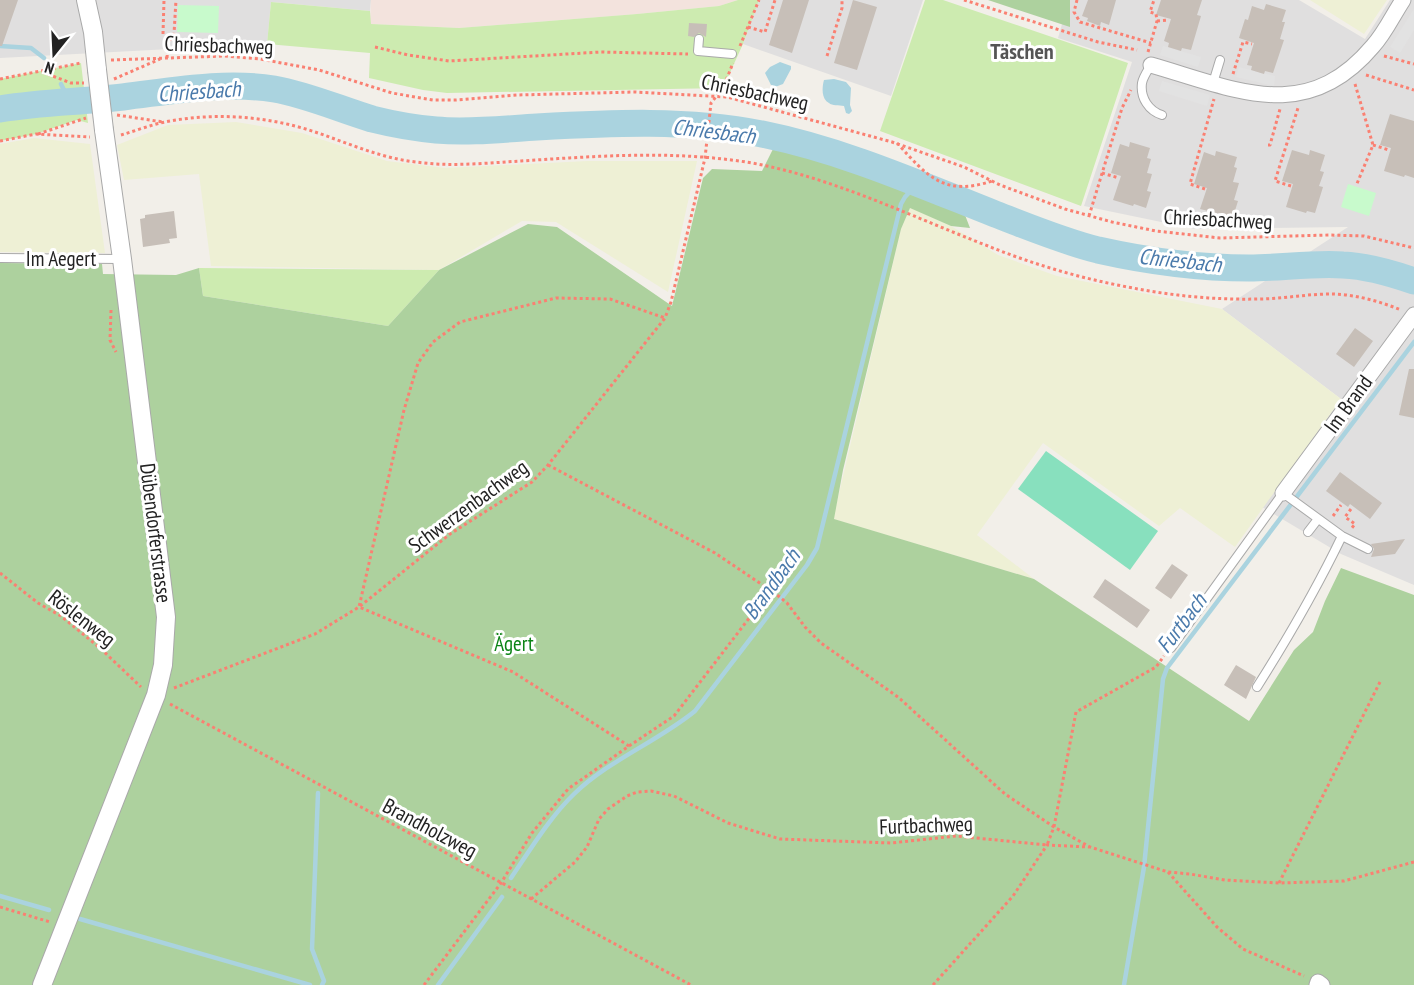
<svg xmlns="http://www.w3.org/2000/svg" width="1414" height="985" font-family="'PT Sans Narrow',sans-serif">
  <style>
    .residential { fill: #e0dfdf }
    .military { fill: #f3e3dd }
    .farmland { fill: #eef0d5 }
    .grass { fill: #cdebb0 }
    .forest { fill: #add19e }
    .park { fill: #c8facc }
    .pitch { fill: #88e0be }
    .parking { fill: #e2e2e2 }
    .water { fill: #aad3df }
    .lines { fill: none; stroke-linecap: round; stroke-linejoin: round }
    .stream { stroke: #aad3df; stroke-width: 4.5 }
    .river { stroke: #aad3df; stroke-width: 27 }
    .building { fill: #c7bfb8 }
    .service-casing { stroke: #a9a9a9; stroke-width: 10 }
    .minor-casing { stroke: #a9a9a9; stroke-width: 17 }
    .tertiary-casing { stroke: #a9a9a9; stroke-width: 20 }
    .path { stroke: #fa8072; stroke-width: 3; stroke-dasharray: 3 3; stroke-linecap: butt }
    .service { stroke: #fff; stroke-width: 8 }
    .minor { stroke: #fff; stroke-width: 15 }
    .tertiary { stroke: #fff; stroke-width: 18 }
    .tertiary-bridge-casing { stroke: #a9a9a9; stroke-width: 20; stroke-linecap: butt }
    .tertiary-bridge { stroke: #fff; stroke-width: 18 }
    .labels { text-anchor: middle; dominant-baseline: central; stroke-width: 6; stroke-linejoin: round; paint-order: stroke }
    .street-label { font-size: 21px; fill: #222; stroke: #fff }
    .park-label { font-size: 21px; fill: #0c8416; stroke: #fff }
    .neighbourhood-label { font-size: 22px; font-weight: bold; fill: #555; stroke: #fff }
    .water-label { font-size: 22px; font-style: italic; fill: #4a7aab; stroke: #fff }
  </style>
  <rect width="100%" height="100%" fill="#f2efe9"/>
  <path class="residential" d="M0 0H371L370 11 271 2 267 44 0 58Z
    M759 0H923L891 96 743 44Z
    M1069 0H1299L1365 39 1390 0H1414V585L1341 554 1262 507 1341 399 1222 309 1348 227 1195 229 1084 206 1132 62 1058 38Z"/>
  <path class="military" d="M371 0H738L719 6 637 14 459 28 370 24Z"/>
  <path class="farmland" d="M1310 0H1387L1364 34Z
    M236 122 302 133 387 161 445 168 587 161H697L668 292 556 222 522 221 439 270 211 266 199 174 124 180 117 145 168 125Z
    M34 138 90 144 105 253 0 252V144Z
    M910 207 951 226 998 255 1057 276 1222 309 1341 399 1235 547 1180 508 1159 526 1043 443 977 535 1034 579 833 519 901 229Z"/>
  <path class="grass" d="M738 0H759L743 44 723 88 447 93 423 90 369 78 370 53 267 44 271 2 370 11 371 24 459 28 637 14 719 6Z
    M925 0H943L1128 63 1081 206 880 131Z
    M81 63 88 123 77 120 36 134 0 141V79Z
    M199 268 439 270 388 326 203 296Z"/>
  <path class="forest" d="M988 0H1070V27Z
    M773 149 872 175 965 215 970 228 951 226 910 208 901 229 843 470 834 519 1034 579 1249 721 1294 650 1313 632 1325 601 1341 568 1414 595V985H0V263L102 264 103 274 176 275 199 268 203 296 388 326 439 270 528 224 557 227 672 306 703 178 712 169 762 171Z"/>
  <path class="park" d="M178 5 219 6 218 33 177 32Z
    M1348 184 1376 193 1369 216 1341 207Z"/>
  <path class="pitch" d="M1046 451 1158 531 1130 570 1018 489Z"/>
  <path class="parking" d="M1414 9V30L1400 53 1390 47Z
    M1163 46 1201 57 1198 67 1160 55Z
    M1239 67 1275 76 1274 86 1236 77Z
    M1162 81 1210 95 1207 106 1159 91Z"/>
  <path class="water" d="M780 62 791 66V69L783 84 775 87 771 85 765 73 770 67Z
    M834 79 846 82 851 88 850 105 852 111 849 114 846 113 844 106C839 105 832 106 829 103 821 99 822 87 824 80Z"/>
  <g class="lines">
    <path class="stream" d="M0 46 31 48 44 58
      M61 84 69 100
      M318 793 312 949 324 981 322 985
      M511 878C530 850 550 817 574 794 609 760 657 742 695 711L807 565 817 548 901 204 905 197 917 184
      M0 896 49 910
      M80 919 310 985
      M438 985 502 897
      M1124 985 1144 867 1163 679 1167 668 1414 342"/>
    <path class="river" d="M0 109C41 102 82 102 123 97 173 91 223 81 274 89 308 95 339 109 372 119 392 124 414 128 436 130 469 133 504 129 537 127 612 123 688 119 762 134 842 150 919 184 995 214 1029 227 1062 241 1098 250 1147 261 1199 268 1249 268 1280 268 1312 263 1343 265 1368 266 1391 273 1414 281"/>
  </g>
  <path class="building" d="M0 0H18L2 46H0Z
    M783 0H809L792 53 769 45Z
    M853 0 877 7 857 70 834 63Z
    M1088 0H1116L1109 25 1101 22 1100 26 1087 21 1088 18 1082 16Z
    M1161 0H1202L1197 15 1201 16 1191 50 1182 48 1181 51 1168 47 1169 43 1164 41 1171 19 1156 15Z
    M1266 4 1286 10 1282 22H1285L1280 39 1284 40 1273 73 1265 71 1264 74 1251 70 1252 66 1247 65 1254 43 1239 38 1245 19 1248 20 1252 6 1264 10Z
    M689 23 707 24 706 37 699 33 694 37 688 36Z
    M1390 114 1414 121V178L1405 175 1404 177 1384 171 1391 148 1380 145Z
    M1130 142 1150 148 1147 158 1151 159 1147 173 1152 174 1147 191 1151 192 1146 208 1134 204 1133 206 1113 200 1121 176 1111 173 1120 144 1129 147Z
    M1292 150 1309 155 1310 150 1325 155 1320 171 1324 172 1319 186 1323 187 1315 213 1307 211 1306 213 1286 207 1293 184 1282 181Z
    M1216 151 1237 157 1234 167 1237 168 1233 182 1239 183 1234 200 1238 201 1233 217 1200 209 1207 188 1194 184 1204 152 1215 156Z
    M174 211 177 238 169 239 170 243 143 247 140 219 145 218V215Z
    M1355 328 1373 341 1354 367 1336 354Z
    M1409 369H1414V418L1399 415Z
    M1340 472 1382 503 1370 519 1350 504 1348 507 1326 491Z
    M1405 539 1395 554 1371 557 1374 549 1371 544Z
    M1172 564 1188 575 1171 599 1155 588Z
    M1105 579 1150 610 1137 628 1093 597Z
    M1236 665 1256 677 1246 699 1224 685Z"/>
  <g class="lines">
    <defs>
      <path id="service" d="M699 39 698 51 732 54
        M1151 65C1148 70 1143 77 1142 83 1140 98 1149 111 1162 115
        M1213 83 1220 60
        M0 258 121 259
        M1308 532 1318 519
        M1171 648 1283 493 1342 536 1368 549
        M1257 687C1288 638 1317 588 1342 536"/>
      <path id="minor" d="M1151 65C1235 89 1306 126 1373 46 1385 33 1393 15 1403 0
        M1283 493 1414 315
        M1317 985 1318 982 1322 985"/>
      <path id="tertiary" d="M86 0 93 32 97 70
        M42 985 156 695 163 665 166 617 122 259 104 130"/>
    </defs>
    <use href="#service" class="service-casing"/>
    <use href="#minor" class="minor-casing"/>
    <use href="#tertiary" class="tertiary-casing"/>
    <path class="path" d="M964 0 1098 42 1137 50
      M1077 0 1074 12 1080 22 1151 43
      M1157 21 1169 20
      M748 27 765 32 775 0
      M163 34 164 0
      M740 46 759 0
      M375 47 408 55 449 61 601 52 688 54
      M1148 52 1157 21 1156 14 1150 12 1154 0
      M827 56 842 8V0
      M1384 56 1414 64
      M167 58 168 43 174 34 176 0
      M111 60 225 56 260 59 319 70 392 93 433 100H456L517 95 635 92 727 97 892 142 964 167 1000 185 1065 209 1112 222 1156 231 1220 238 1330 235 1364 236 1414 248
      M42 72 71 83H84
      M1233 74 1243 42 1252 44
      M1366 75 1414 90
      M0 79 81 63
      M114 79 160 59
      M1355 84 1373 145 1356 186
      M117 115 163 122
      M38 134 86 118
      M121 135C135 131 150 125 165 122 214 112 268 116 315 132 348 143 380 158 416 162 450 167 487 163 521 161 598 156 675 150 752 163 834 178 910 216 988 246 1035 265 1083 279 1133 288 1174 296 1216 300 1258 299 1282 299 1306 294 1330 294 1354 294 1379 301 1401 310
      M0 141 36 134 90 137
      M897 143C927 176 944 197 992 181
      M1268 145H1270L1280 109
      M1373 145 1389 150
      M1102 173 1119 178
      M1291 186 1275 181 1298 108
      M1205 189 1190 184 1214 99
      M1089 216 1122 108 1131 90
      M111 310 110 340 116 352
      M548 465 715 553 776 594 787 603 805 627 821 643 898 697 1005 794 1054 827 1090 847 1168 872 1190 874 1225 880 1279 883 1344 881 1414 862
      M1351 509 1345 517 1355 524 1351 529
      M1333 516 1341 505
      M0 573 38 603 61 616 100 648 141 687
      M174 688 315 634 359 607 450 534 532 482 548 465 665 318 671 302 705 158 711 103 723 88 733 63
      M170 704 691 985
      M629 746 674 716 770 591
      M1168 872 1217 927 1243 949 1304 976
      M1279 883 1381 680
      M531 899 575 862 587 847 599 819 608 809 627 796 637 792 651 791 674 796 728 823 780 839 891 843 956 836 1047 845 1054 827 1076 712 1156 667 1164 656
      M0 907 50 922
      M424 985 501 883 532 833 568 789 629 746 513 672 359 607 404 410 418 363 433 342 460 322 556 298 610 299 665 318
      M933 985 1013 896 1047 845 1089 847"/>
    <use href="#service" class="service"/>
    <use href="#minor" class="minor"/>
    <use href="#tertiary" class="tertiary"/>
    <defs>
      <path id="tertiary-bridge" d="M97 70 104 130"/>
    </defs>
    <use href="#tertiary-bridge" class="tertiary-bridge-casing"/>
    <use href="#tertiary-bridge" class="tertiary-bridge"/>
  </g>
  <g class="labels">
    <g class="street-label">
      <text transform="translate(219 45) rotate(2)">Chriesbachweg</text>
      <text transform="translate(755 92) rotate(12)">Chriesbachweg</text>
      <text transform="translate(1218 219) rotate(3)">Chriesbachweg</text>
      <text x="61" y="258">Im Aegert</text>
      <text transform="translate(1348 404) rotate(-54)">Im Brand</text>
      <text transform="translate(468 506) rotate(-36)">Schwerzenbachweg</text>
      <text transform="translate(156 533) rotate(83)">Dübendorferstrasse</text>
      <text transform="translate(82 618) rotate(38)">Röslenweg</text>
      <text transform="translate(926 825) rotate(-2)">Furtbachweg</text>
      <text transform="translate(430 828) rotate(28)">Brandholzweg</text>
    </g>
    <g class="park-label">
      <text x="514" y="643">Ägert</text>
    </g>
    <g class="neighbourhood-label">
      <text x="1022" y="51">Täschen</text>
    </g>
    <g class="water-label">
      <text transform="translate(199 91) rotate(-4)">Chriesbach</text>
      <text transform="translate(714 131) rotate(7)">Chriesbach</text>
      <text transform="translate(1180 260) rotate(6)">Chriesbach</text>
      <text transform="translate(771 584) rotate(-54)">Brandbach</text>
      <text transform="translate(1181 623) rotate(-53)">Furtbach</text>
    </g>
  </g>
  <g transform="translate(54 54) rotate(198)" stroke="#ffffff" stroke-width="4.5" paint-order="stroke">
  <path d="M0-4.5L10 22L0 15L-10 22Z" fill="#222222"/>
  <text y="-9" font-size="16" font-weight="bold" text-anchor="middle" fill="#222222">N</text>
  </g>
</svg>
